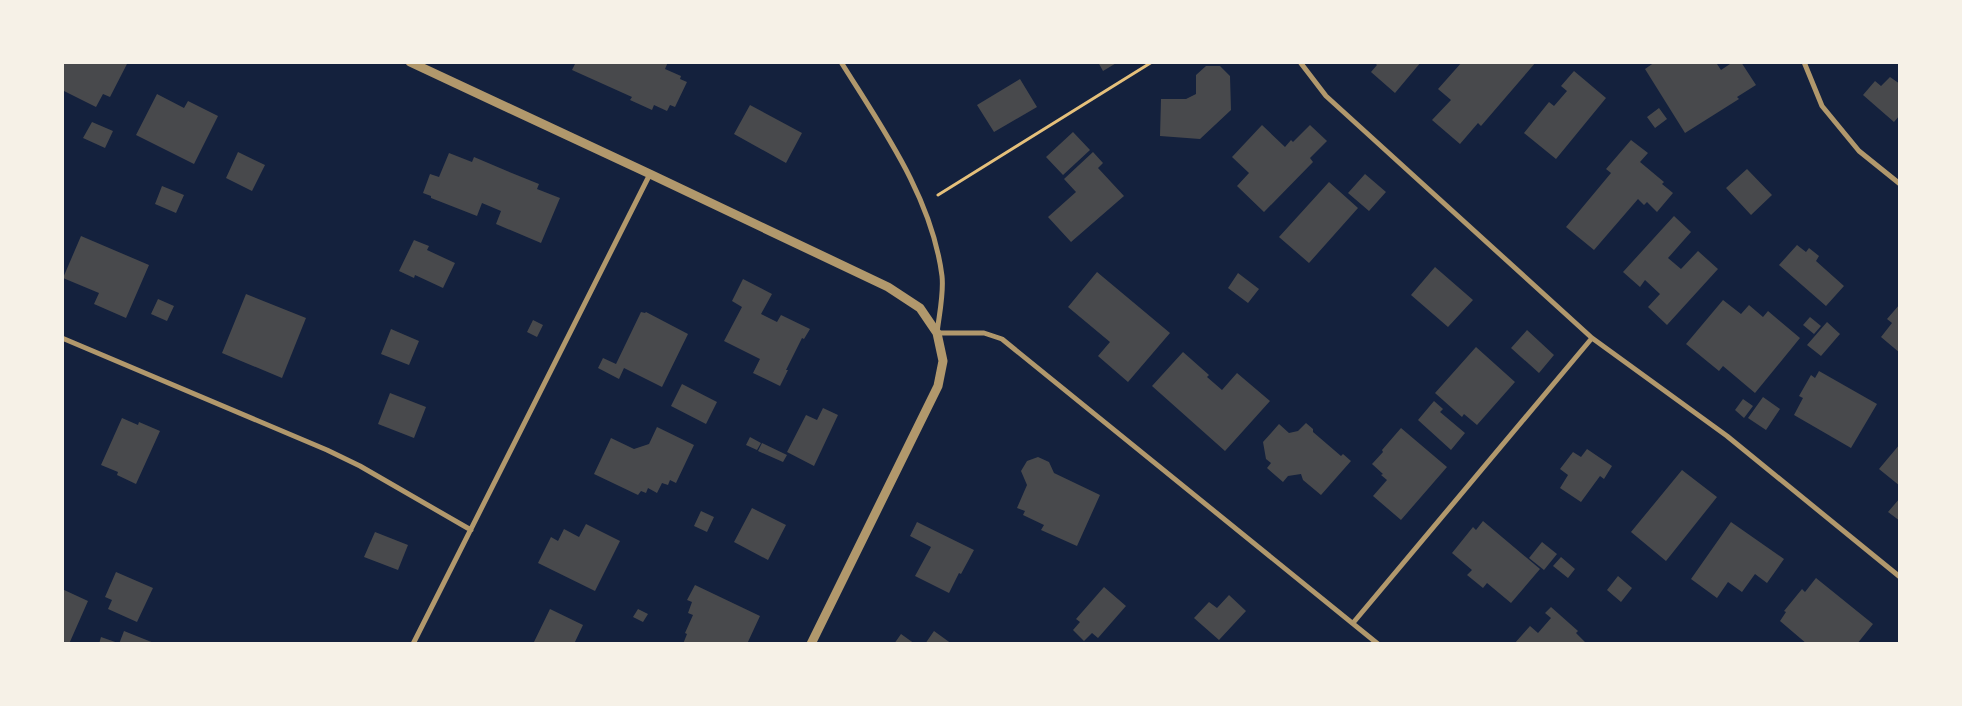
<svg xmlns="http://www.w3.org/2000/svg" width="1962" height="706" font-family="Poppins,sans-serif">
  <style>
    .building { fill: #48494c }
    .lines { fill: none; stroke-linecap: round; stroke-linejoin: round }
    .path { stroke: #e5c07b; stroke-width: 3 }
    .minor { stroke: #b1986c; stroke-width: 5 }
    .tertiary { stroke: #b1986c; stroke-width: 9 }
  </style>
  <rect width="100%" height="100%" fill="#14213d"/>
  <path class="building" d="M64 62H128L110 97 103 94 96 107 62 90Z
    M576 62H668L665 69 681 76 680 79 687 82 675 107 670 105 667 111 654 105 652 110 630 100 632 97 572 70Z
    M1098 62H1118L1103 71Z
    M1374 62H1421L1395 93 1371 72 1377 65Z
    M1462 62H1536L1481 126 1478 123 1460 144 1432 120 1451 100 1438 89Z
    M1655 62H1719L1717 64 1721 70 1733 62H1741L1756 85 1737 97 1739 99 1685 133 1645 69Z
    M1206 66H1220L1230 76 1231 110 1200 139 1160 136 1161 99H1186L1196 94V75Z
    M1574 71 1606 98 1556 159 1524 133 1549 102 1554 106 1567 91 1561 86Z
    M1890 77 1900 84V115L1894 122 1863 95 1875 81 1881 86Z
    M1020 79 1037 107 994 132 977 105Z
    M157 94 184 108 188 101 218 116 194 164 136 135Z
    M750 105 802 133 786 163 734 134Z
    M1659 108 1667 119 1655 128 1647 117Z
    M92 122 113 131 105 148 83 138Z
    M1262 125 1285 147 1291 140 1293 142 1310 125 1327 141 1310 158 1313 162 1264 212 1237 186 1249 173 1232 157Z
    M1073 132 1090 150 1063 175 1046 157Z
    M1631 140 1648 153 1640 162 1664 182 1662 184 1673 193 1657 212 1647 202 1644 205 1638 199 1594 250 1566 227 1611 173 1606 169Z
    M238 152 265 165 252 191 226 178Z
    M1093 152 1103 163 1098 168 1124 196 1071 242 1048 217 1076 192 1064 179Z
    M449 153 472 162 474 157 507 171 539 184 537 189 560 198 541 243 496 224 501 211 482 203 477 216 431 198V196L423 193 430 174 439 177Z
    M1747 169 1772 195 1751 215 1726 188Z
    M1365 174 1386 192 1369 211 1348 193Z
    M1329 182 1358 208 1309 263 1279 237Z
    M162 186 184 195 176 213 155 204Z
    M1674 216 1691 232 1668 258 1681 269 1698 251 1718 269 1667 325 1648 307 1660 294 1645 280 1640 287 1623 272Z
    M81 236 149 265 126 318 94 304 99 293 63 278Z
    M414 240 429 246 427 250 455 263 443 288 415 275 414 278 399 271Z
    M1797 245 1806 252 1809 248 1819 256 1816 261 1844 286 1826 306 1779 265Z
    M1435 267 1473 300 1448 327 1411 295Z
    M1097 272 1170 333 1128 382 1098 356 1110 342 1068 307Z
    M1238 273 1259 289 1248 303 1228 288Z
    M743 279 772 294 761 314 777 322 781 315 810 329 804 339 802 338 786 370H788L780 386 753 373 760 359 724 341 742 307 732 301Z
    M246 294 306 318 282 378 222 353Z
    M158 299 174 306 167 321 151 314Z
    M1723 300 1741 314 1749 305 1763 317 1768 311 1800 338 1755 393 1723 366 1719 371 1686 344Z
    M1900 304V353L1881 337 1892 323 1887 319Z
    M641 312 645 313 646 312 688 334 662 387 624 368 619 379 598 368 603 358 616 364Z
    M1810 317 1821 326 1814 334 1803 325Z
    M533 320 543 325 537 337 527 332Z
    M1827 322 1840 334 1821 356 1807 345Z
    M391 329 419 341 409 365 381 354Z
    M1527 330 1554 355 1539 373 1511 348Z
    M1476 347 1515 382 1477 425 1464 414 1462 417 1435 393Z
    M1183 352 1209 375 1207 377 1222 390 1237 373 1270 401 1225 451 1152 386Z
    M1819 371 1877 404 1851 448 1794 415 1803 398 1799 396 1811 375 1815 378Z
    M682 384 717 402 706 424 671 406Z
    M390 393 426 407 414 438 378 424Z
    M1763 397 1780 409 1766 430 1748 418Z
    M1743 399 1753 406 1744 418 1735 410Z
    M1434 401 1443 409 1440 412 1465 433 1451 450 1418 420Z
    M823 408 838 415 814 466 787 452 806 415 817 420Z
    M122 418 138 425 139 422 160 431 136 484 117 475 118 472 101 465Z
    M1306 423 1313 429V432L1341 456 1343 454 1351 461 1321 495 1303 480 1301 474 1288 476 1283 482 1267 468 1271 463 1266 459 1263 442 1279 424 1289 433 1298 431Z
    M657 427 694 445 676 483 670 480 668 485 662 483 657 493 648 488 646 493 641 491 638 495 594 474 611 438 634 449 649 444Z
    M1401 428 1447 467 1401 520 1373 496 1387 480 1381 475 1383 474 1372 464 1383 452 1382 450Z
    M750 437 761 443 757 450 746 445Z
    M762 443 787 455 783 462 758 451Z
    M1900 444V486L1879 469Z
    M1587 449 1612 466 1604 479 1600 476 1581 502 1560 488 1568 475 1560 469 1573 452 1581 457Z
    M1038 457 1049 462 1054 473 1100 495 1077 546 1041 530 1044 525 1023 515 1025 511 1017 508 1027 485 1021 471 1027 461Z
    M1682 470 1717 497 1666 561 1631 532Z
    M1900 498V521L1888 512Z
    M752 508 786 525 768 560 734 542Z
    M701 511 714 517 707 532 694 526Z
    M1483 521 1540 569 1511 603 1487 583 1483 588 1467 575 1472 570 1452 553 1473 527 1476 530Z
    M917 522 974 550 961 574 959 573 949 593 915 576 931 547 910 536Z
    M1731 522 1784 559 1767 583 1755 574 1742 592 1728 582 1717 598 1691 579Z
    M586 524 620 541 595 591 538 563 551 537 558 541 564 529 579 537Z
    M375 532 408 545 398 570 364 557Z
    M1542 542 1557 554 1544 570 1529 558Z
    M1561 557 1575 569 1568 578 1553 566Z
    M116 572 153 588 137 622 108 609 112 600 105 597Z
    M1618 576 1632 588 1621 602 1607 590Z
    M1816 578 1873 624 1857 644H1807L1780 621 1786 612 1784 611 1802 589 1805 592Z
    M695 585 760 616 747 644H683L687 634 685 633 693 615 688 613 692 602 687 600Z
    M1104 587 1126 606 1098 638 1092 633 1084 641 1073 630 1080 622 1076 619Z
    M62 589 88 601 69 644H62Z
    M1229 595 1246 611 1219 640 1194 618 1209 602 1217 608Z
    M1551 607 1578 631 1576 633 1587 644H1514L1530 626 1538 633 1551 618 1545 613Z
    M550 609 583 625 574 644H533Z
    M638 609 648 614 643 622 633 617Z
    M124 631 154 643V644H119Z
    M934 631 952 644H925Z
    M901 634 915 644H894Z
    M101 637 118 643V644H99Z"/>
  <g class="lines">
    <path class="path" d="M938 195 1152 62"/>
    <path class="minor" d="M841 62C882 128 932 197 942 276 944 294 939 315 937 333H984L1002 339 1378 644
      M1300 62 1326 96 1592 338 1727 436 1900 577
      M1804 62 1822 106 1859 151 1900 184
      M62 338 327 450 360 466 471 530
      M1353 623 1592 338
      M413 644 650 174"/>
    <path class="tertiary" d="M410 62 650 174 888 287 920 308 937 333 943 361 938 386 811 644"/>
  </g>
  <rect width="1962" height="706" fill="none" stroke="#f6f1e7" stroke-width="128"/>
</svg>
